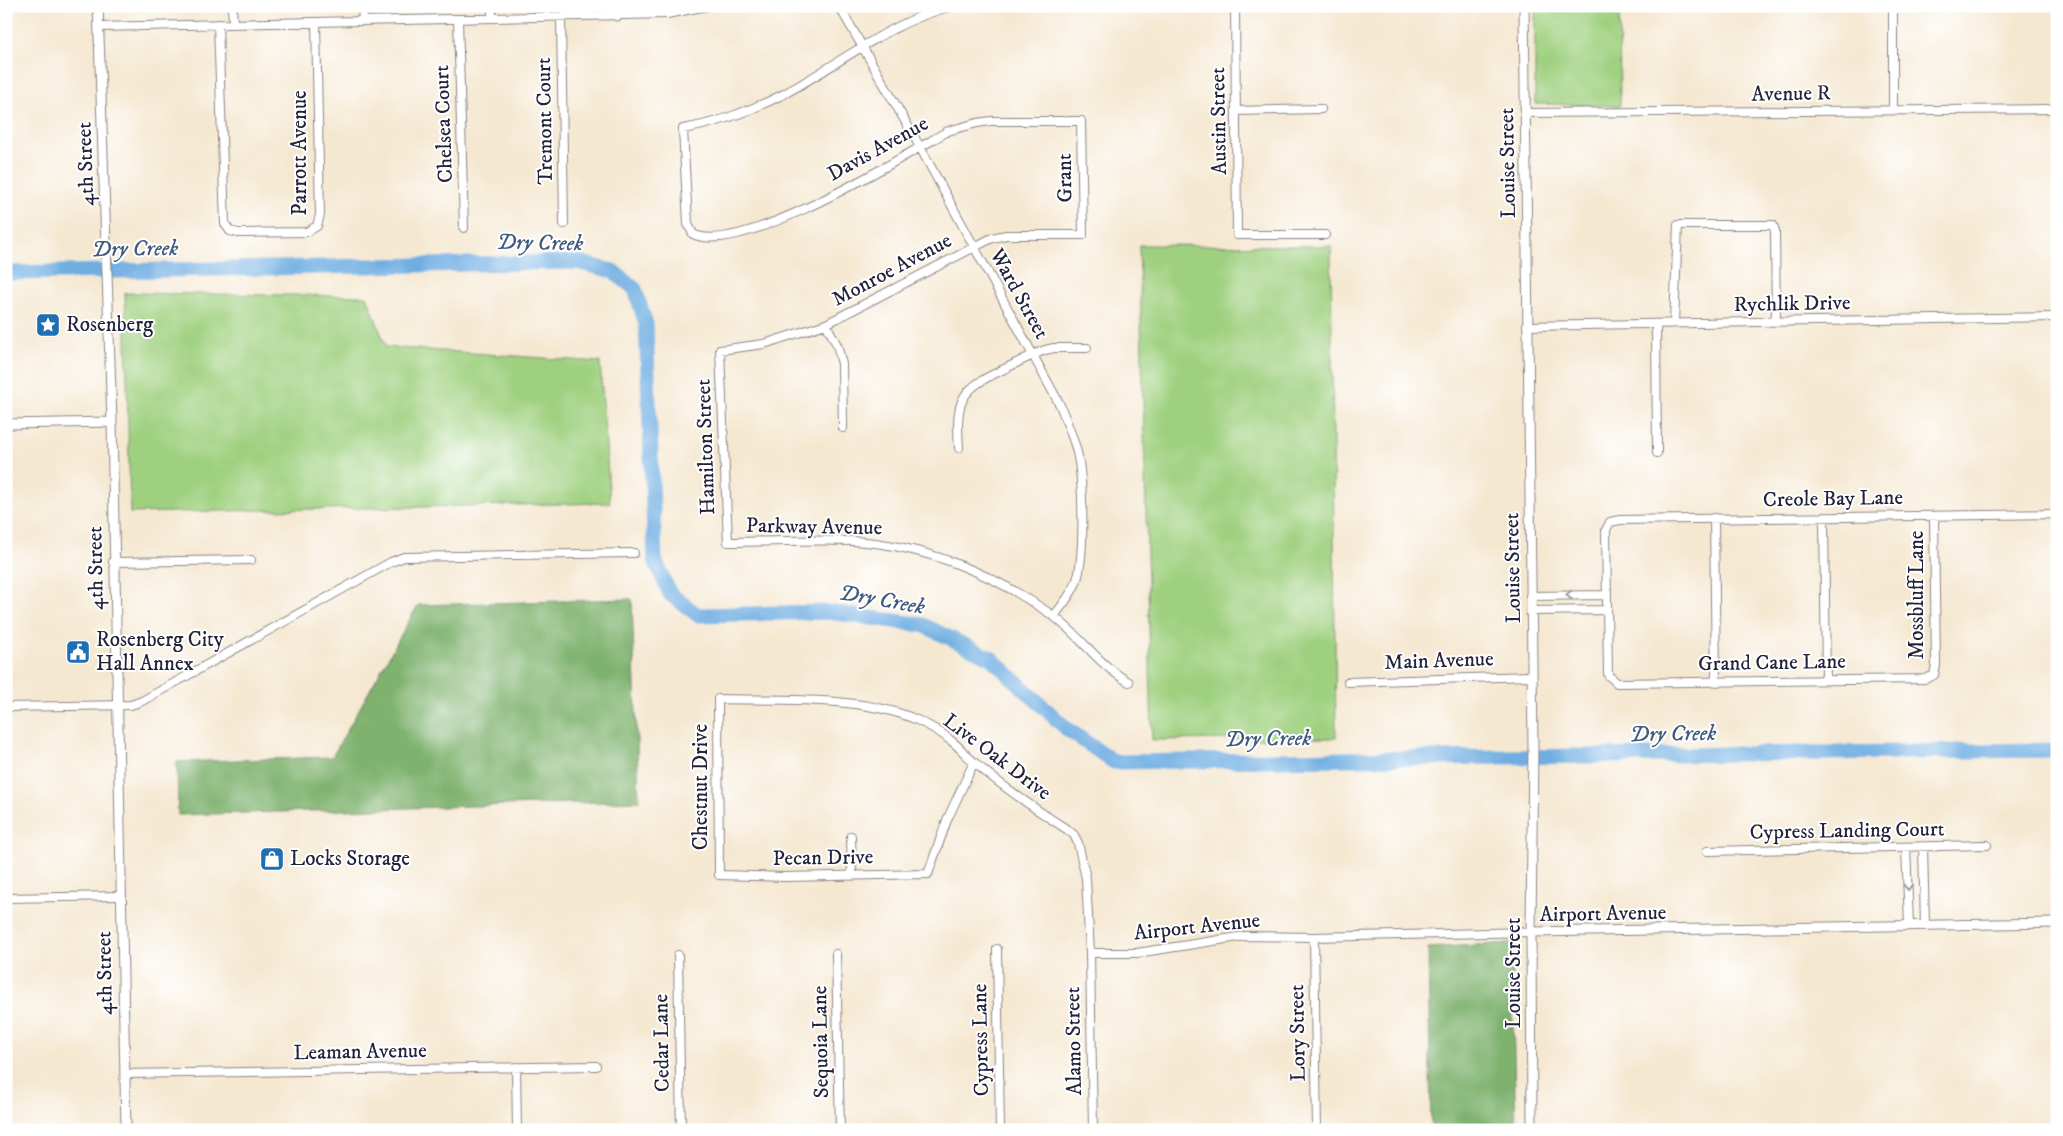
<svg xmlns="http://www.w3.org/2000/svg" width="2063" height="1136" font-family="'IM FELL DW Pica',serif">
  <style>
    .green { fill: #9fd07f; stroke: #60795d }
    .forest { fill: #7fb26e; stroke: #506a54 }
    .lines { fill: none; stroke-linecap: round; stroke-linejoin: round }
    .river { stroke: #6faee2; stroke-width: 15 }
    .minor-casing { stroke: #8c8586; stroke-width: 10 }
    .tertiary-casing { stroke: #8c8586; stroke-width: 11 }
    .minor { stroke: #fff; stroke-width: 8 }
    .tertiary { stroke: #fff; stroke-width: 9 }
    .oneway { stroke: #9c9ca7 }
    .labels { text-anchor: middle; dominant-baseline: central; stroke-width: 4; stroke-linejoin: round; paint-order: stroke }
    .street-label { font-size: 21px; fill: #22223b; stroke: #fff }
    .poi-label { font-size: 21px; fill: #22223b; stroke: #fff; text-anchor: start }
    .water-label { font-size: 22px; font-style: italic; fill: #415a7e; stroke: #fff }
  </style>
  <rect width="100%" height="100%" fill="#fff"/>
  <filter id="ink" filterUnits="userSpaceOnUse"><feTurbulence type="fractalNoise" baseFrequency=".02" numOctaves="2"/><feDisplacementMap in="SourceGraphic" scale="10" xChannelSelector="R" yChannelSelector="G"/><feConvolveMatrix kernelMatrix="1 2 1 2 8 2 1 2 1" color-interpolation-filters="sRGB"/></filter>
  <filter id="wash" filterUnits="userSpaceOnUse"><feTurbulence type="fractalNoise" baseFrequency=".0096" numOctaves="4" result="noise"/><feDisplacementMap in="SourceGraphic" scale="20" xChannelSelector="R" yChannelSelector="G"/><feGaussianBlur stdDeviation="1.12" result="paint"/><feColorMatrix in="noise" values="0 0 0 0 0 0 0 0 0 0 0 0 0 0 0 0 0 1.4 0 .05"/><feComposite in="paint" operator="in"/></filter>
  <g filter="url(#wash)">
    <rect width="100%" height="100%" fill="#f5e8d1"/>
    <path class="green" d="M1535 6H1619L1620 106 1535 104Z
      M1139 245 1331 246 1336 738 1152 740Z
      M125 293 367 296 386 347 600 362 610 503 130 513Z"/>
    <path class="forest" d="M632 599 639 801 178 815 177 762 332 757 418 605Z
      M1511 943 1516 1130H1431L1428 948Z"/>
    <g class="lines">
      <path class="river" d="M6 273 577 262 613 271 635 289 646 324 655 560 670 594 698 615 828 612 923 625 991 658 1067 729 1114 762 2057 750"/>
    </g>
  </g>
  <g filter="url(#ink)">
    <g class="lines">
      <defs>
        <path id="minor" d="M232 6 233 24
          M362 6 363 21
          M492 6V18
          M839 6 920 147 1060 405C1066 421 1073 436 1077 452 1083 477 1086 562 1075 585 1070 596 1062 606 1054 616
          M952 6C889 22 840 64 784 94 752 110 718 123 683 129L688 224 693 234C739 258 902 157 948 131L977 123 991 121H1081L1083 235H1006L992 238 826 324 764 344 720 350 728 542C769 542 811 539 853 541 924 545 994 574 1052 615 1080 635 1097 664 1129 682
          M1235 6 1237 235H1325
          M1893 6V110
          M561 17 564 224
          M458 19 464 228
          M218 24 225 224 230 231 238 233 307 232 317 226 320 215 316 22
          M99 27 667 14 707 6
          M1236 111 1321 109
          M1525 113 2057 109
          M1674 323 1678 225H1773L1775 231 1776 322
          M826 324 837 345 842 364 843 428
          M1656 324 1657 453
          M1527 326 2057 317
          M959 448C956 402 958 391 1000 371 1015 364 1029 356 1045 350L1054 348H1087
          M1934 516 1936 665 1934 675 1925 679 1617 683 1608 675 1606 530 1610 522 1620 520 2057 514
          M1824 517 1826 680
          M1714 518 1716 681
          M113 562 251 560
          M1530 596 1607 595
          M1530 611 1607 610
          M1348 682 1531 676
          M6 707 131 705 142 701 391 562 404 557 634 553
          M974 762 947 820 928 874 785 877 719 875 718 699C778 701 862 695 917 720 928 725 941 732 950 740 959 746 966 756 975 763 1004 788 1035 809 1068 830L1074 835 1078 843 1086 878 1090 953 1093 1130
          M851 836 852 875
          M1906 847 1909 926
          M1923 847 1925 926
          M1707 851 1987 845
          M6 898 121 896
          M1314 937 1317 1130
          M997 949 1000 1130
          M1090 953H1137L1245 936 1314 937 1531 932
          M836 954 840 1130
          M678 955 681 1130
          M516 1067 517 1130
          M125 1074 596 1066"/>
        <path id="tertiary" d="M98 6 112 422 126 1130
          M617 6V16
          M1524 6 1533 745 1531 932 1532 1130
          M6 424 112 422
          M1531 932 2057 923"/>
      </defs>
      <use href="#minor" class="minor-casing"/>
      <use href="#tertiary" class="tertiary-casing"/>
      <use href="#minor" class="minor"/>
      <use href="#tertiary" class="tertiary"/>
    </g>
    <defs><path id="oneway-chevron" d="M-2-3.5L2.5 0L-2 3.5" fill="none" stroke-width="1.6" stroke-linecap="round" stroke-linejoin="round" transform="scale(1.25)"/></defs>
    <g class="oneway">
      <use href="#oneway-chevron" transform="translate(1569 595) rotate(179)"/>
      <use href="#oneway-chevron" transform="translate(1908 887) rotate(88)"/>
    </g>
  </g>
  <defs>
    <symbol id="sight-square" viewBox="-11 -11 22 22"><rect x="-9" y="-9" width="18" height="18" rx="4" fill="#1f6fb2" stroke="#fff"/><path d="M0-6L1.8-2.2L6-1.7L2.9 1.2L3.7 5.4L0 3.3L-3.7 5.4L-2.9 1.2L-6-1.7L-1.8-2.2Z" fill="#fff"/></symbol>
    <symbol id="civic-square" viewBox="-11 -11 22 22"><rect x="-9" y="-9" width="18" height="18" rx="4" fill="#1f6fb2" stroke="#fff"/><path d="M-.6-6.5H3V-4.5H.6V-3L4-1V1h2V6H-6V1h2V-1L-.6-3ZM-1.2 2.5V6h2.4V2.5Z" fill="#fff"/></symbol>
    <symbol id="shop-square" viewBox="-11 -11 22 22"><rect x="-9" y="-9" width="18" height="18" rx="4" fill="#1f6fb2" stroke="#fff"/><path d="M-5-2.5h2.3a2.7 3.5 0 0 1 5.4 0H5L5.5 6h-11ZM-1.5-2.5h3a1.5 2.3 0 0 0-3 0Z" fill="#fff"/></symbol>
  </defs>
  <g fill-rule="evenodd">
    <use href="#sight-square" x="34" y="311" width="28" height="28"/>
    <use href="#civic-square" x="64" y="638" width="28" height="28"/>
    <use href="#shop-square" x="258" y="845" width="28" height="28"/>
  </g>
  <g class="labels">
    <g class="street-label">
      <text transform="translate(1791 94) rotate(-1)">Avenue R</text>
      <text transform="translate(545 121) rotate(-91)">Tremont Court</text>
      <text transform="translate(1219 121) rotate(-91)">Austin Street</text>
      <text transform="translate(444 124) rotate(-92)">Chelsea Court</text>
      <text transform="translate(878 149) rotate(-29)">Davis Avenue</text>
      <text transform="translate(300 153) rotate(-90)">Parrott Avenue</text>
      <text transform="translate(1508 163) rotate(-91)">Louise Street</text>
      <text transform="translate(86 164) rotate(-92)">4th Street</text>
      <text transform="translate(1065 178) rotate(-91)">Grant</text>
      <text transform="translate(892 270) rotate(-28)">Monroe Avenue</text>
      <text transform="translate(1019 294) rotate(61)">Ward Street</text>
      <text transform="translate(1792 304) rotate(-1)">Rychlik Drive</text>
      <text transform="translate(706 447) rotate(-92)">Hamilton Street</text>
      <text transform="translate(1833 499) rotate(-1)">Creole Bay Lane</text>
      <text transform="translate(814 527) rotate(1)">Parkway Avenue</text>
      <text transform="translate(96 568) rotate(-91)">4th Street</text>
      <text transform="translate(1513 568) rotate(-91)">Louise Street</text>
      <text transform="translate(1917 595) rotate(-90)">Mossbluff Lane</text>
      <text transform="translate(1439 661) rotate(-2)">Main Avenue</text>
      <text transform="translate(1772 663) rotate(-1)">Grand Cane Lane</text>
      <text transform="translate(997 757) rotate(37)">Live Oak Drive</text>
      <text transform="translate(701 787) rotate(-90)">Chestnut Drive</text>
      <text transform="translate(1847 831) rotate(-1)">Cypress Landing Court</text>
      <text transform="translate(823 858) rotate(-1)">Pecan Drive</text>
      <text transform="translate(1603 914) rotate(-1)">Airport Avenue</text>
      <text transform="translate(1197 927) rotate(-6)">Airport Avenue</text>
      <text transform="translate(105 973) rotate(-91)">4th Street</text>
      <text transform="translate(1514 973) rotate(-90)">Louise Street</text>
      <text transform="translate(1298 1033) rotate(-91)">Lory Street</text>
      <text transform="translate(981 1040) rotate(-91)">Cypress Lane</text>
      <text transform="translate(1074 1041) rotate(-91)">Alamo Street</text>
      <text transform="translate(821 1042) rotate(-91)">Sequoia Lane</text>
      <text transform="translate(662 1043) rotate(-91)">Cedar Lane</text>
      <text transform="translate(360 1052) rotate(-1)">Leaman Avenue</text>
    </g>
    <g class="poi-label">
      <text x="66" y="325">Rosenberg</text>
      <text x="96" y="640">Rosenberg City<tspan x="96" dy="24">Hall Annex</tspan></text>
      <text x="290" y="859">Locks Storage</text>
    </g>
    <g class="water-label">
      <text transform="translate(540 243) rotate(1)">Dry Creek</text>
      <text transform="translate(135 249) rotate(-1)">Dry Creek</text>
      <text transform="translate(882 600) rotate(10)">Dry Creek</text>
      <text transform="translate(1673 734) rotate(-1)">Dry Creek</text>
      <text transform="translate(1268 739) rotate(-1)">Dry Creek</text>
    </g>
  </g>
  <rect width="2063" height="1136" fill="none" stroke="#fff" stroke-width="25"/>
</svg>
